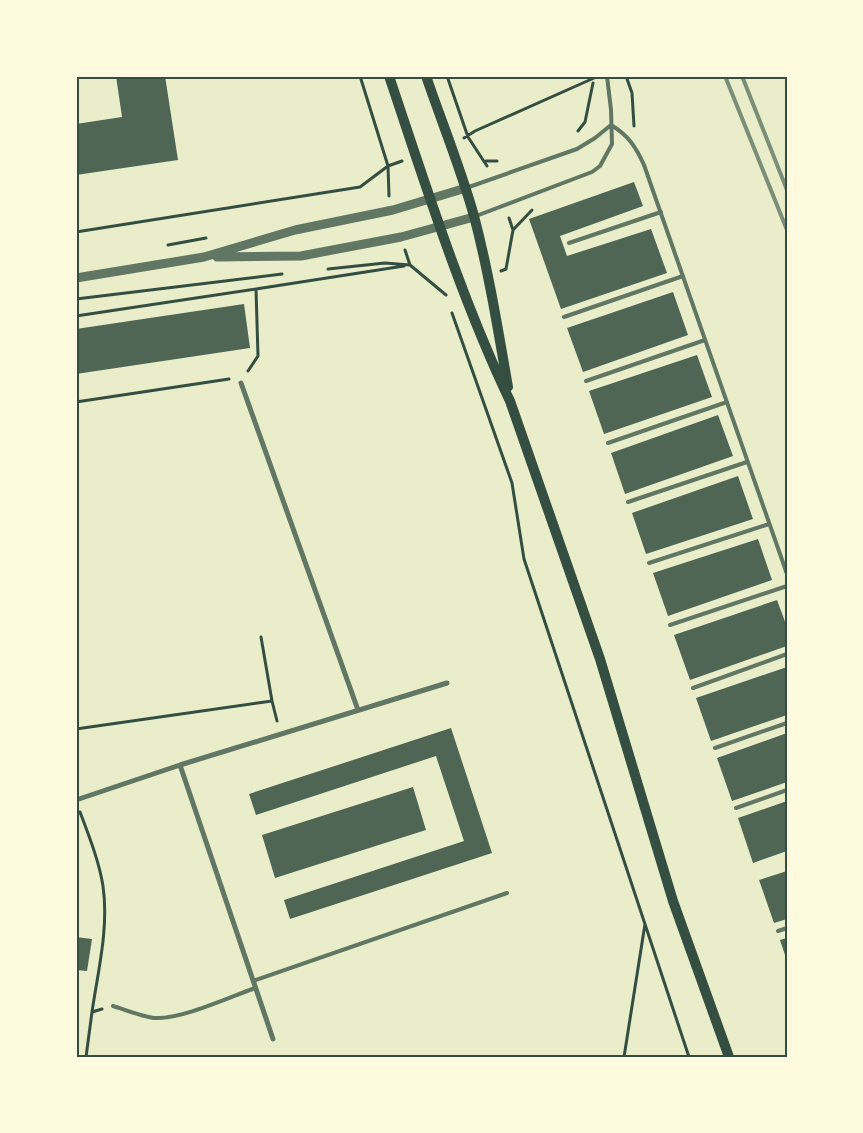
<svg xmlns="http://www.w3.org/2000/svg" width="863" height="1133" font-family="Poppins,sans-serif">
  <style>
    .building { fill: #4f6655 }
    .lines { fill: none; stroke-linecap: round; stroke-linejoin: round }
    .path { stroke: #344e41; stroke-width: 3 }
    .service { stroke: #617663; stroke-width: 4 }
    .minor { stroke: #617663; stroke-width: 5 }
    .tertiary { stroke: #617663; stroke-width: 9 }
    .secondary { stroke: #344e41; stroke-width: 10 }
    .rail { stroke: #7c8e77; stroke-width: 4 }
    .neatline { fill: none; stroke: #344e41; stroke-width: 2 }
  </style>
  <rect width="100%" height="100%" fill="#e9edc9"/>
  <path class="building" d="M116 76H165L178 160 76 175V124L122 117Z
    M634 182 643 206 560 236 567 256 651 229 667 273 561 309 529 219Z
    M673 292 688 335 583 372 567 328Z
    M244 304 250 348 76 374V329Z
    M697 355 712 397 604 434 589 391Z
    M718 415 733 456 625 494 611 453Z
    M738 476 753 519 646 554 632 513Z
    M758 539 772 580 668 616 653 573Z
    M777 600 787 627V646L690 680 674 635Z
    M787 667V715L711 741 696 698Z
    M451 728 492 853 290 919 284 900 464 841 436 756 256 815 249 794Z
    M787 733V782L732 801 717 758Z
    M413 787 426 830 275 878 262 835Z
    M787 801V851L753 863 738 818Z
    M787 871V919L774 923 759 880Z
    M76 937 92 939 87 971 76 970Z
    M787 938V958H786L780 940Z"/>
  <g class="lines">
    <path class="path" d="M360 76 388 166 389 196
      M447 76 468 137 487 166
      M626 76 632 93 634 126
      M578 131 585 122 593 83
      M464 138 475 131 594 78
      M486 161H497
      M509 218 513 230
      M76 232 360 187 388 166 402 161
      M168 245 206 238
      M405 250 410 265
      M328 269 385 263 410 265 446 295
      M501 271 506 269 513 230 532 210
      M256 289 404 266
      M76 299 282 274
      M452 313 512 483 524 559 689 1057
      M76 316 256 289 258 356 248 371
      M76 402 229 379
      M261 637 272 701
      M76 729 272 701 277 721
      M80 812C89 836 99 861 103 886 109 928 98 971 92 1012
      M86 1057 92 1012 102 1009
      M624 1057 645 924"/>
    <path class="service" d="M611 125C628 135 636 147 644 165L787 574
      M466 188 577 149 595 138 611 125
      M476 216 592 172 600 166 612 144 611 110 607 76
      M569 243 661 212
      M564 317 683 276
      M586 381 705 340
      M608 443 727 402
      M628 502 747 462
      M649 563 769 524
      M670 625 787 586
      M693 688 787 654
      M715 748 787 723
      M736 808 787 790
      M778 931 787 928
      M253 981 507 893
      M113 1006C126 1010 140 1016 154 1018 180 1020 230 997 255 988"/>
    <path class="minor" d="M241 383 358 710
      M180 765 273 1039
      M76 800 180 765 447 683"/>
    <path class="tertiary" d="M217 257 301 256 401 237 474 217
      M76 278 204 257 295 230 393 210 466 188"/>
    <path class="secondary" d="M389 76C426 186 460 296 510 401L600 659 673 901 729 1057
      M426 76C442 123 461 169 474 216 489 273 498 330 508 387"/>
    <path class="rail" d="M725 76 787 230
      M742 76 787 190"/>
  </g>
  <rect width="863" height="1133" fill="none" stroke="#fefae0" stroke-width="155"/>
  <rect x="78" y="78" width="708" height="978" class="neatline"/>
</svg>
